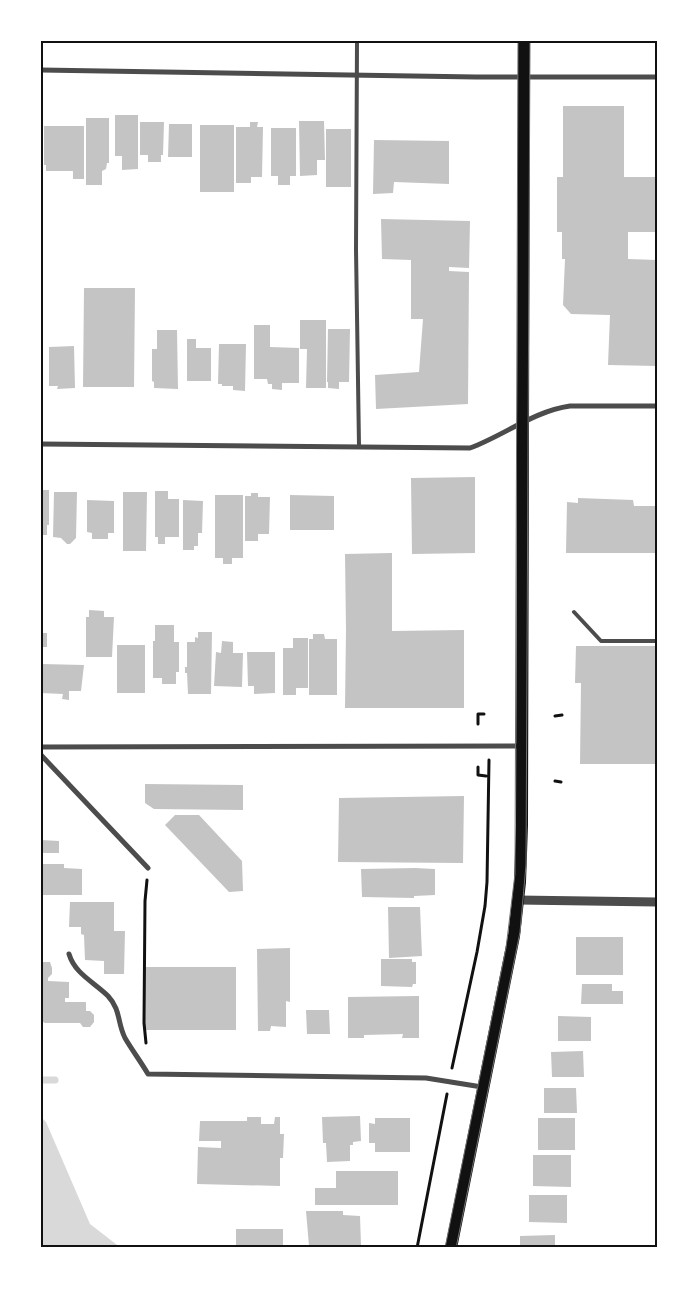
<svg xmlns="http://www.w3.org/2000/svg" width="698" height="1289" font-family="'Golos Text',sans-serif">
  <style>
    .water { fill: #d9d9d9 }
    .lines { fill: none; stroke-linecap: round; stroke-linejoin: round }
    .stream { stroke: #d9d9d9; stroke-width: 7 }
    .building { fill: #c4c4c4 }
    .path { stroke: #111; stroke-width: 3 }
    .service { stroke: #4c4c4c; stroke-width: 4 }
    .minor { stroke: #4c4c4c; stroke-width: 5 }
    .tertiary { stroke: #4c4c4c; stroke-width: 9 }
    .primary { stroke: #111; stroke-width: 12 }
    .tram { stroke: #707070; stroke-width: 1 }
    .neatline { fill: none; stroke: #111; stroke-width: 2 }
  </style>
  <rect width="100%" height="100%" fill="#fff"/>
  <path class="water" d="M41 1117 46 1122 90 1224 121 1248H41Z"/>
  <g class="lines">
    <path class="stream" d="M41 1080H55"/>
  </g>
  <path class="building" d="M563 106H624V177H657V232H628V259L657 260V366L608 365 610 315 571 314 563 305 565 259H562V232H557V177H563Z
    M115 115H138V169L122 170V156H115Z
    M86 118H109V163H107L106 169 102 171V185H86Z
    M299 121H324L325 160H317V175L300 176Z
    M140 122H164L163 155H161V162H148V155H140Z
    M250 122H258L257 127H263L262 177H251V183H236V127H250Z
    M169 124H192V157H168Z
    M200 125H234V192H200Z
    M44 126H84V179H73V171H46V165H44Z
    M271 128H296V176H290V185H278V176H271Z
    M326 129H351V187H326Z
    M374 140 449 141V184L394 182 393 193 373 194Z
    M381 219 470 221 469 268 449 267V271L469 272 468 404 376 409 375 375 419 372 423 319H411V260L382 259Z
    M84 288H135L134 387H83Z
    M300 320H326V388H306L307 349H300Z
    M254 325H270V347L299 348V383H282V390L272 389V384H268L267 379H254Z
    M328 329H350L349 382H339V389L328 388V382H327Z
    M157 330H177L178 389 154 388V382L152 381V349H157Z
    M187 339H196V348H211V381H187Z
    M219 344H246L245 391 233 390V386H222V384H218Z
    M74 346 75 388 57 389 58 386H49V347Z
    M475 477V553L412 554 411 478Z
    M41 490H49V525H47V535H41Z
    M155 491H168V499H179V537H165V544H158V537H155Z
    M54 492H77L76 538 70 544H67L61 538 53 537Z
    M123 492H147L146 551H123Z
    M251 493H258V497H270L269 534H258V541H245V496H251Z
    M215 495H243V558H232V564H223V558H215Z
    M290 495 334 496V530H290Z
    M578 498 633 500 634 506H657V553H566L567 502 578 503Z
    M87 500 114 501V533H108V539H92V533L87 532Z
    M183 500 203 501 202 533H198V546H194V550H183Z
    M392 553V631L464 630V708H345L346 630 345 554Z
    M89 610 104 611V617H114L112 657H86V617H89Z
    M155 625H174V642H179V672H176V684H162V678H153V641H155Z
    M198 632H212L211 694H188L187 673H185V667H187V642H195V637L198 638Z
    M41 633H47V647H43V658H41Z
    M313 634H324L325 639H337V695H309V639H313Z
    M293 638H308V688H296V695H283V648H293Z
    M222 641 233 642V653H243L242 687 214 686 216 652 221 653Z
    M117 645H145V693H117Z
    M576 646H655V652H657V764H580L581 683H575Z
    M247 652H275V693L254 694V686H248Z
    M41 664 84 665 81 691H69V700L62 699 63 694 41 693Z
    M145 784 243 785V810L154 809 145 803Z
    M464 796 463 863 338 862 339 798Z
    M175 815H199L242 861 243 891 229 892 165 825Z
    M41 840 59 841V853H41Z
    M43 864H64V868L82 869V895H41V872Z
    M415 868 435 869V895L414 896V898L362 897 361 869Z
    M70 902H114V931H125L124 974H104V961L85 960 84 935 81 934V927H69Z
    M388 907H420L422 956 389 958Z
    M576 937H623V975H576Z
    M290 948V1002L286 1001V1027L271 1026 270 1031H258L257 949Z
    M381 959H412V962H416V984H413L412 987 381 986Z
    M41 962H50L52 968V974L48 978V981L69 982V998H65V1002H86V1011H90L94 1015V1022L90 1027H83L80 1023H45L41 1021Z
    M145 967H236V1030H145Z
    M582 984H612V991H623V1004H581Z
    M419 996V1038H402L403 1034 364 1035V1038H348V997Z
    M306 1010H329L330 1034H307Z
    M558 1016 591 1017V1041H558Z
    M583 1051 584 1077H552L551 1052Z
    M544 1088H576L577 1113H544Z
    M360 1116 361 1141 353 1142V1145H350V1161L327 1162 326 1143H323L322 1117Z
    M247 1117H261V1124H274L275 1117H280V1134H284L283 1158H280V1186L197 1184 198 1147 221 1148V1141H199L200 1121H247Z
    M375 1118H410V1152H375V1143H369V1123L375 1124Z
    M538 1118H575V1150H538Z
    M533 1155H571V1187L533 1186Z
    M336 1171H398V1205H315V1188H336Z
    M529 1195H567V1223L529 1222Z
    M306 1211H343V1215L360 1216 361 1245 309 1246Z
    M236 1229H283V1248H236Z
    M555 1235V1248H520V1236Z"/>
  <g class="lines">
    <path class="path" d="M555 716 562 715
      M478 724V714H484
      M478 767V775L486 776
      M555 781 561 782
      M146 1043 144 1023 145 901 147 880
      M452 1068 477 952 485 906 487 882 489 760
      M417 1248 447 1094"/>
    <path class="service" d="M357 41 356 249 359 446
      M574 612 601 641H657"/>
    <path class="minor" d="M41 70 476 77H657
      M41 444 470 448C503 436 534 411 570 406H657
      M41 747 521 746
      M41 755 148 868
      M69 954C75 974 94 982 108 996 121 1010 117 1022 125 1038 132 1050 141 1062 148 1074L426 1078 482 1087"/>
    <path class="tertiary" d="M518 900 657 902"/>
    <path class="primary" d="M451 1248 514 936 520 882 522 825 524 41"/>
    <path class="tram" d="M445 1248 506 948 515 874 518 41
      M456 1248 520 932 526 865 530 41"/>
  </g>
  <rect width="698" height="1289" fill="none" stroke="#ffffff" stroke-width="85"/>
  <rect x="42" y="42" width="614" height="1204" class="neatline"/>
</svg>
